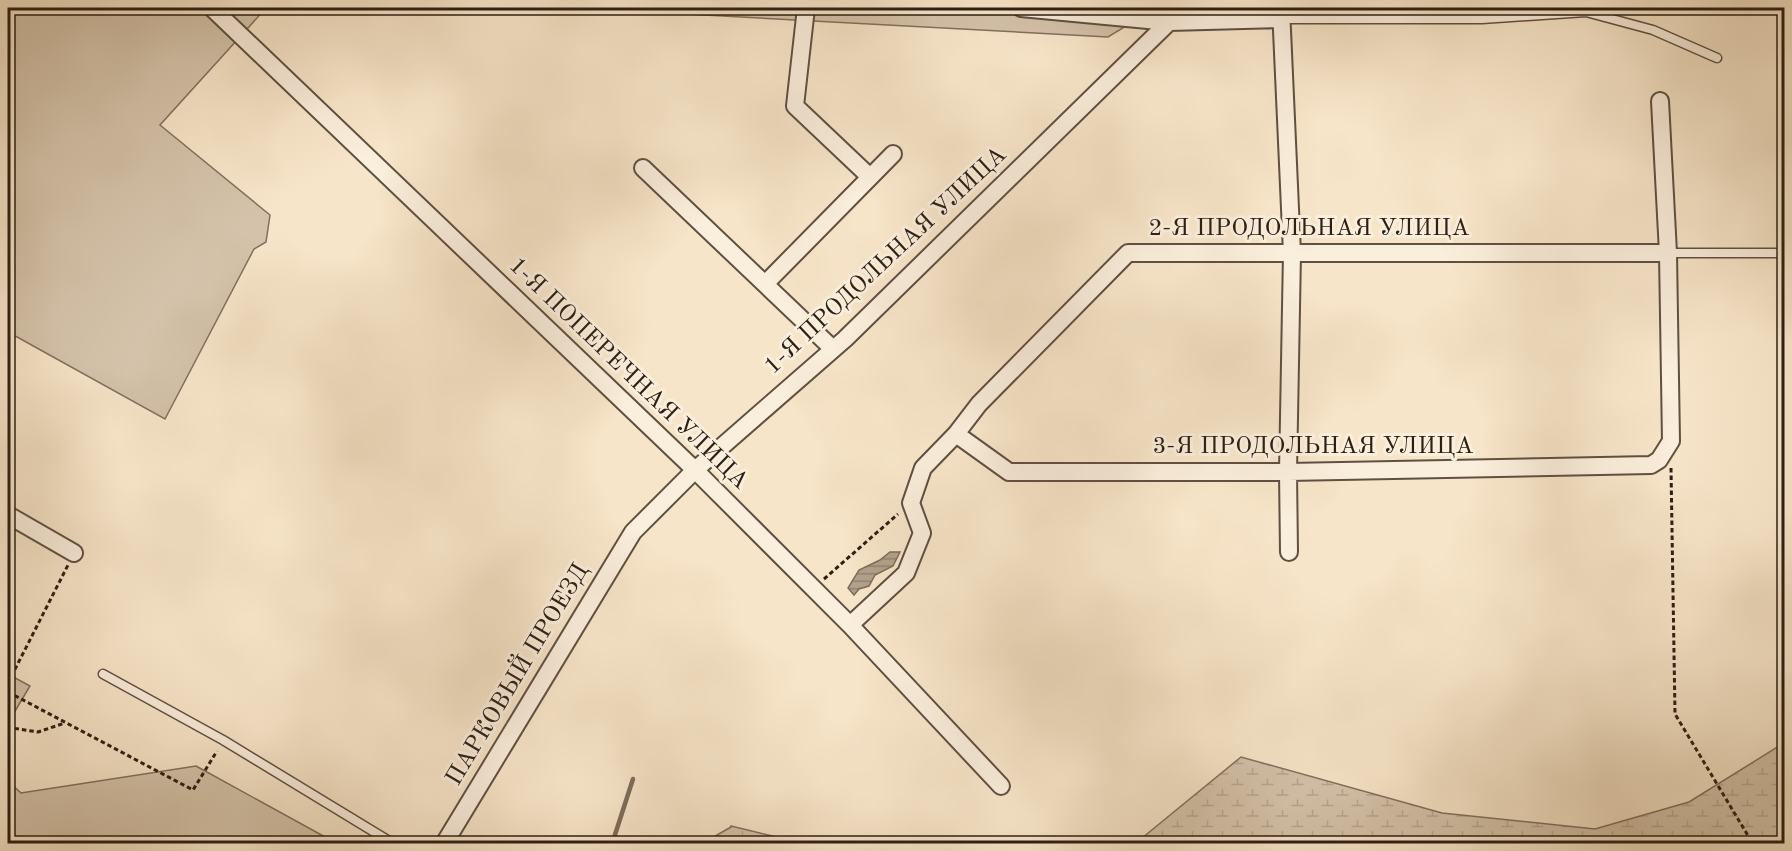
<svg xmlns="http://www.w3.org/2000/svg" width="1792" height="851" font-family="'Old Standard TT',serif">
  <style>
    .wetland { fill: url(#wetland-marsh); stroke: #80715f; stroke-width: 1.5 }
    .park { fill: #d4c3aa; stroke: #80715f; stroke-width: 1.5 }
    .water { fill: url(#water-rules); stroke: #7c6e5b; stroke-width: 1.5 }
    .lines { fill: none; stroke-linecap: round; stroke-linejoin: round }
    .stream { stroke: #7c6e5b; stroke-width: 4.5 }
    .lane-casing { stroke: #5f5041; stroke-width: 11 }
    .street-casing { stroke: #5f5041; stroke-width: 20 }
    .path { stroke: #2c1f14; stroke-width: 3; stroke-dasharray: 4.5 3; stroke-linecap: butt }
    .lane { stroke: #faeedc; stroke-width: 8 }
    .street { stroke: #faeedc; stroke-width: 16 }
    .labels { text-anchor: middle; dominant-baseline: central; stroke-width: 6; stroke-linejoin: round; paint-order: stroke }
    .street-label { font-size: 24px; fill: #2c1f14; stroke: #faeedc }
  </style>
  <defs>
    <pattern id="wetland-marsh" width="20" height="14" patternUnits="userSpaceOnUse" patternTransform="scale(1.5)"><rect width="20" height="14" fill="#d4c3aa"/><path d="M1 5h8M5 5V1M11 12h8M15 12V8" fill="none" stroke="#b6a791"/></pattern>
    <pattern id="water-rules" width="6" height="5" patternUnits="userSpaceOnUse" patternTransform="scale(1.5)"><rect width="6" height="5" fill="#b2a28b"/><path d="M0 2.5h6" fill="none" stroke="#918370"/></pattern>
  </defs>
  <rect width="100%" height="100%" fill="#f7e5c9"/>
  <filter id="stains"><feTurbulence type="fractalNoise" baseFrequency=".00333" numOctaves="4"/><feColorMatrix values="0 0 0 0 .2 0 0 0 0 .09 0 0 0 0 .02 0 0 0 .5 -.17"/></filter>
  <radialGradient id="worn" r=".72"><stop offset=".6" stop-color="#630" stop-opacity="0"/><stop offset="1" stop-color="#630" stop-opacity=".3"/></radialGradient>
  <path class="wetland" d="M1784 743V843H1136L1241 757 1442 813 1595 829 1689 802Z
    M731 827V826L801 843H703Z"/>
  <path class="park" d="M8 8H266L160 125 270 215 266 242 254 249 165 419 8 332Z
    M575 8H1187L1149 12 1108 37Z
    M8 674 30 686 8 723Z
    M196 766 336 843H8V781L21 793Z"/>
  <path class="water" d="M890 552H900L893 566 875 575 869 586 859 589 854 595 848 588 859 570 880 560Z"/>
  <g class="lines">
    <path class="stream" d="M612 844 633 779"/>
    <defs>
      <path id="lane" d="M1280 19H1482L1586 12 1653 30 1717 58
        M1668 253H1784
        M103 674 223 740 394 844"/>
      <path id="street" d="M212 8 695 470 850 625 1001 786
        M806 8 795 106 870 177
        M1021 8 1169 22 1280 19
        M1281 8 1292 253 1288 472 1289 552
        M643 168 833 349
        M765 284 893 154
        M956 434 1009 472H1288L1651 465 1659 460 1671 441 1668 253 1660 101
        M8 515 74 553
        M850 625 906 573 922 533 911 503 923 468 956 434 979 404 1128 253H1668
        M444 844 633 532 695 470 845 339 1169 22"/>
    </defs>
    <use href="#lane" class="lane-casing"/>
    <use href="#street" class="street-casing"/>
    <path class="path" d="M1671 468 1675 714 1753 844
      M824 579 898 514
      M8 683 68 565
      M8 692 193 790 217 751
      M8 731 12 728 38 732 65 723"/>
    <use href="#lane" class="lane"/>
    <use href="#street" class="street"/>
  </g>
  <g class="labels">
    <g class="street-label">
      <text x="1309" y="229">2-Я ПРОДОЛЬНАЯ УЛИЦА</text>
      <text transform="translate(886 261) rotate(-43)">1-Я ПРОДОЛЬНАЯ УЛИЦА</text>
      <text transform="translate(628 374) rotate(44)">1-Я ПОПЕРЕЧНАЯ УЛИЦА</text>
      <text x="1313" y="447">3-Я ПРОДОЛЬНАЯ УЛИЦА</text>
      <text transform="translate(518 675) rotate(-59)">ПАРКОВЫЙ ПРОЕЗД</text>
    </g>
  </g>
  <rect width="1792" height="851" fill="none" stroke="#f7e5c9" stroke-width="30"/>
  <rect x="9" y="9" width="1774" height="833" fill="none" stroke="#2c1f14" stroke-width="3"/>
  <rect x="15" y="15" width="1762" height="821" fill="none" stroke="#2c1f14" stroke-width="1.5"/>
  <rect width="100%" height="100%" filter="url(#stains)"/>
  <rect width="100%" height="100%" fill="url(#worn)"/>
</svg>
